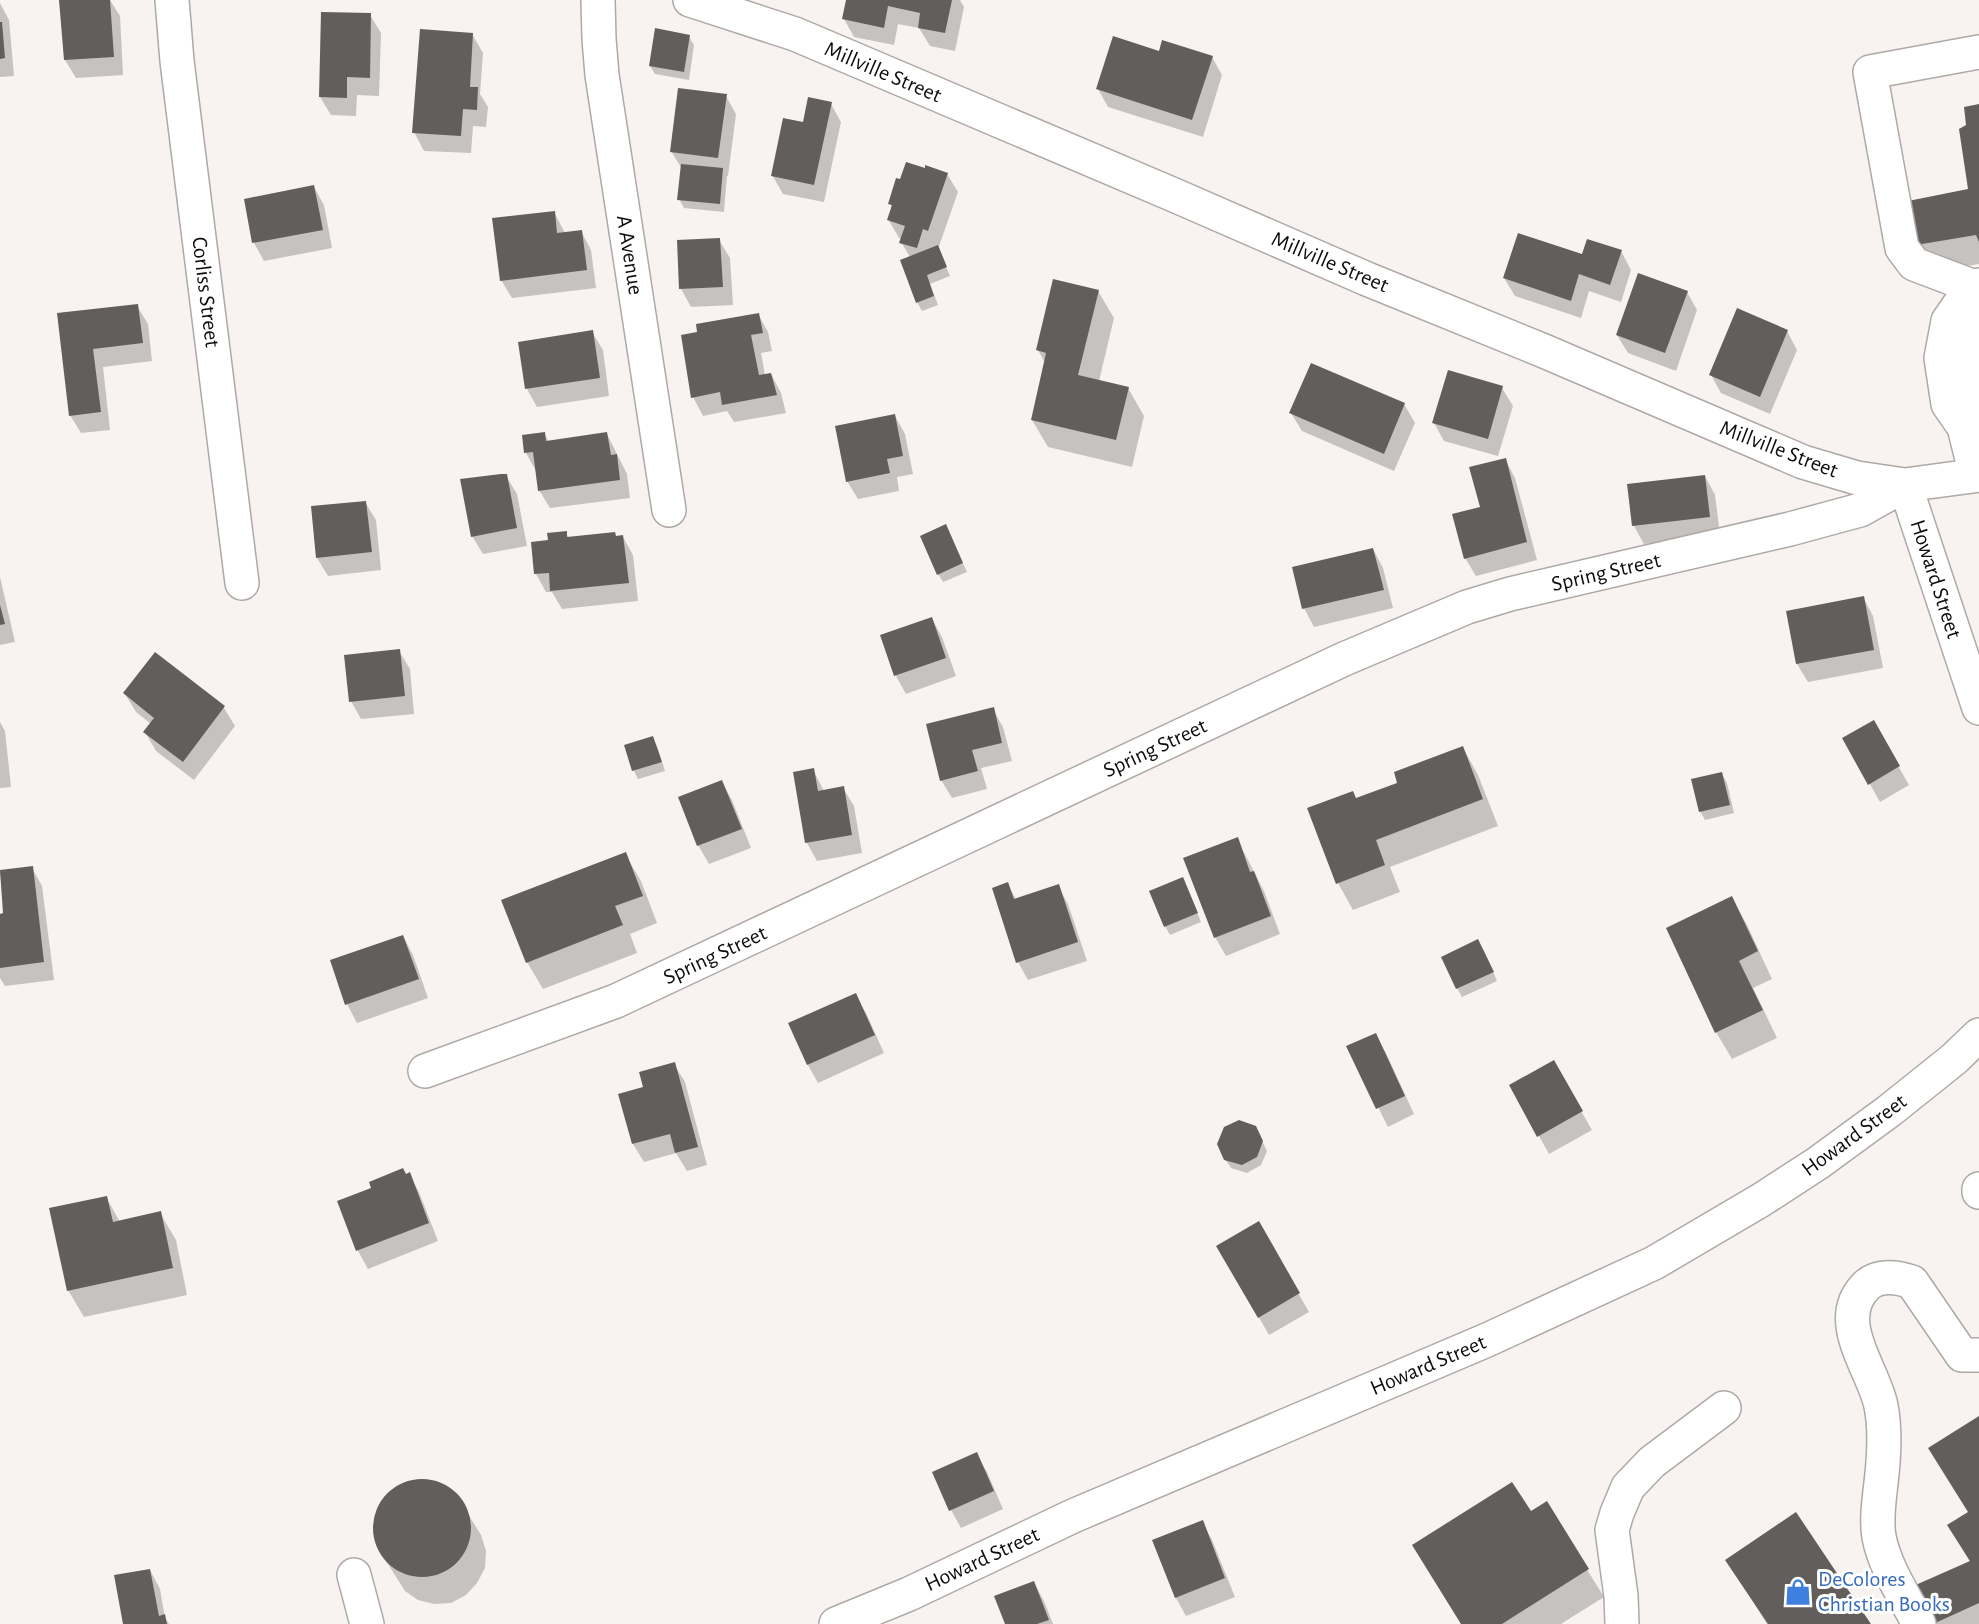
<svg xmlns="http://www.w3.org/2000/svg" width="1979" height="1624" font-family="'Alegreya Sans',sans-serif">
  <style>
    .shadow { fill: #0003 }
    .building { fill: #625e5b }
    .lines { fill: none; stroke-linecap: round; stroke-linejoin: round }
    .minor-casing { stroke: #aea9a6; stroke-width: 36 }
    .minor { stroke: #fff; stroke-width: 33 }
    .labels { text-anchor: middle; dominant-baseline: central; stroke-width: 6; stroke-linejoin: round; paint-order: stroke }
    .street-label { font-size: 22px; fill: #0e0c0b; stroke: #fff }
    .shop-label { font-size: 22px; fill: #366cbe; stroke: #fff; text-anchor: start }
  </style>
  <rect width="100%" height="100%" fill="#f8f3f0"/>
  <path class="shadow" d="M83 0H110L120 16 123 75 76 78 65 60Z
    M848 0H960L964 7 955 51 930 46 919 28 898 24 894 45 854 37 844 19Z
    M0 3 9 20 14 76 0 77Z
    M370 15 381 33 379 96 357 95 356 116 331 115 320 97Z
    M472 34 483 53 480 94 488 107 486 127 473 126 471 153 424 151 414 132Z
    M689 37 694 45 689 80 655 74 650 66Z
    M1160 53 1212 57 1222 75 1203 137 1108 107 1098 89Z
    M726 96 736 114 728 176H727L724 212 684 208 679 199 682 169 671 151Z
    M831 104 841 122 824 202 783 194 772 175 804 123Z
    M1979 106V264L1928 273 1912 246 1969 190 1968 126Z
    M947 174 958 192 938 249 950 276 930 284 938 305 922 311 917 302 910 257 901 242 902 239 899 238 888 219 892 208 890 203Z
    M314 187 324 205 332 248 264 261 254 243 246 201Z
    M554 212 565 233 581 231 591 250 596 288 512 298 501 280Z
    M719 240 730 258 733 305 691 307 681 289 678 242Z
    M1621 251 1631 270 1621 302 1589 291 1581 318 1515 296 1504 278Z
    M1098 291 1114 318 1099 381 1128 388 1144 416 1132 467 1048 447 1032 420 1045 363 1038 350Z
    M1687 292 1697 310 1676 371 1628 353 1617 335Z
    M137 306 148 324 152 361 103 367 110 430 81 433 70 415 59 314Z
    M758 314 768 332 772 351 761 353 765 375 771 374 781 393 786 413 734 422 727 411 703 416 693 397Z
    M1787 331 1797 350 1770 414 1721 393 1711 375Z
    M592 332 603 350 609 396 537 407 527 389Z
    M1502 388 1513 406 1498 456 1444 441 1434 423Z
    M1404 404 1415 423 1394 471 1302 431 1291 413Z
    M895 416 905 434 913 474 897 477 899 491 858 499 847 481Z
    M544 433 549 442 607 434 627 474 630 498 550 508 539 490 536 471 526 453 523 436Z
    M1505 459 1515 478 1537 560 1476 576 1465 558 1481 508Z
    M506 476 517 494 527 546 483 554 472 536Z
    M1705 476 1715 495 1720 535 1644 544 1634 526Z
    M365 502 376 520 381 570 328 576 317 558Z
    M946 526 967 572 943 582 938 574Z
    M566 533 569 538 623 537 633 555 638 601 562 609 552 592H546L536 574 533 543 549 542Z
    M1373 549 1383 568 1393 608 1314 627 1304 608Z
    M0 577 15 642 0 645Z
    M1863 597 1873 616 1883 668 1808 682 1797 664 1787 612Z
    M932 619 942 637 956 676 906 694 896 676 882 636Z
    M399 651 410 669 414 714 361 719 351 701Z
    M155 654 224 708 235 726 194 780 156 751 145 732 151 724 136 712 125 694Z
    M993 709 1003 727 1012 761 981 768 987 789 952 798 941 780Z
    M0 722 5 731 11 787 0 788Z
    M1873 722 1909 785 1880 802 1844 738Z
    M652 738 657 746 665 771 638 779 634 771 625 746Z
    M1463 748 1478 775 1498 826 1390 867 1400 892 1353 910 1338 883 1357 800 1399 784Z
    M813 770 824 791 843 788 854 806 862 853 817 861 807 843 794 773Z
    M1722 774 1727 783 1734 813 1705 820 1700 811Z
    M722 782 732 800 751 848 709 864 698 845Z
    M1237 839 1264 891 1280 934 1226 956 1215 937Z
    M625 854 641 881 657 923 630 934 637 953 543 989 527 962Z
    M32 868 42 886 54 980 5 986 0 978V915H4L0 872Z
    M1007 884 1016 899 1058 886 1068 904 1087 961 1028 980 1018 962Z
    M1187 888 1201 922 1170 935 1165 926Z
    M1732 898 1747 925 1772 979 1753 988 1777 1038 1732 1059 1716 1032Z
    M403 936 413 955 428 998 357 1023 347 1004 332 961Z
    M1483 949 1497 981 1462 997 1457 988Z
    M855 995 866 1013 884 1053 818 1083 808 1065 790 1024Z
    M1375 1035 1386 1053 1414 1114 1388 1127 1348 1047Z
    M1553 1062 1592 1130 1549 1154 1511 1086Z
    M674 1064 685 1082 707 1165 687 1171 676 1153 644 1162 633 1144 645 1088Z
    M1260 1137 1267 1151 1261 1165 1247 1173 1231 1168 1225 1159Z
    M409 1174 419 1192 438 1241 368 1269 358 1251 339 1202Z
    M106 1197 120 1222 160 1213 176 1240 187 1295 84 1317 68 1290Z
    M1258 1223 1309 1312 1269 1335 1218 1246Z
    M1979 1418V1624H1932L1970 1562 1949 1526 1969 1513Z
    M976 1454 987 1472 1003 1509 961 1528 951 1510Z
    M414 1480H429L443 1485 455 1493 481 1535 486 1551 485 1568 477 1583 466 1595 451 1603 434 1604 418 1600 405 1591 379 1550 374 1536V1521L379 1507 388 1494 399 1485Z
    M1546 1503 1604 1597 1561 1624H1461L1414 1546 1530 1513Z
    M1202 1522 1212 1540 1235 1597 1186 1616 1176 1598 1154 1541Z
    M1727 1560 1869 1624H1767Z
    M150 1570 160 1589 165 1618 169 1624H124Z
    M1034 1583 1044 1601 1053 1624H1007Z"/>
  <path class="building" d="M59 0H110L114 57 64 60Z
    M846 0H952L945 33 918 28 920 13 888 6 884 28 842 19Z
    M321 12 371 13 370 78 347 77V98L319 97Z
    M0 22H2L5 58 0 59Z
    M655 28 690 35 684 72 649 66Z
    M420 29 473 33 470 87H478L477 110 463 109 461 136 412 133Z
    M1113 36 1159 51 1162 40 1213 56 1192 120 1096 89Z
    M678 88 727 94 718 158 670 152Z
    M808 97 832 102 814 185 771 176 783 118 803 122Z
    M1979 104V242L1976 235 1910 246 1903 202 1968 189 1959 129 1966 125 1964 107Z
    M906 162 925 168V165L948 173 928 231 923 229 917 248 899 243 905 226 887 220 892 205 888 204 896 178 900 179Z
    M681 164 723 168 720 204 677 200Z
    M314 185 323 230 252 243 244 199Z
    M555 211 557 233 582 230 587 270 500 281 492 218Z
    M1518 233 1582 254 1587 239 1622 250 1610 285 1579 274 1571 301 1503 278Z
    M720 238 723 287 679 289 677 240Z
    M938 245 947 267 927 275 934 296 916 303 900 260Z
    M1638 273 1688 291 1665 353 1616 335Z
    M1053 279 1099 290 1078 375 1129 387 1116 440 1031 420 1046 353 1036 350Z
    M138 304 143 343 93 349 101 412 69 416 57 313Z
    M1737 308 1788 330 1760 397 1709 375Z
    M759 313 763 333 751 335 759 375 771 373 777 395 722 405 720 392 691 398 681 335 697 332 696 324Z
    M593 330 600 378 525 389 518 342Z
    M1311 363 1405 403 1384 454 1289 413Z
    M1448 370 1503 386 1488 439 1432 423Z
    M895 414 903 456 887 459 890 473 846 482 835 426Z
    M545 432 546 441 607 432 611 455 617 454 620 480 538 491 533 452 524 453 522 435Z
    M1506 458 1527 542 1464 559 1452 514 1480 507 1469 467Z
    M501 474H507L517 528 471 537 460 479Z
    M1705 475 1710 517 1632 526 1627 484Z
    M366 501 372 552 316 558 311 506Z
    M946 524 963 563 937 575 920 536Z
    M567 531V537L615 532 616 536 623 535 629 583 550 591 549 573 534 574 531 542 548 540 547 533Z
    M1373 548 1384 590 1302 609 1292 567Z
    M1864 596 1874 650 1796 664 1786 611Z
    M0 605 5 624 0 625Z
    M932 617 946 658 894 676 880 635Z
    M400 649 405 696 349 702 344 655Z
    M155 652 225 706 183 762 143 732 154 718 123 693Z
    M994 707 1002 743 972 750 978 771 940 781 926 724Z
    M1874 720 1900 766 1868 785 1842 738Z
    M653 736 662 762 632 771 624 745Z
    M1463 746 1483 799 1376 840 1385 865 1336 884 1307 808 1353 791 1356 798 1397 783 1394 772Z
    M814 768 818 791 844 786 852 835 805 843 793 772Z
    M1722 772 1730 805 1699 812 1691 779Z
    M722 780 742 829 697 846 678 797Z
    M1238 837 1250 872 1254 871 1271 916 1214 938 1183 858Z
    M626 852 643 896 615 906 623 925 526 963 501 900Z
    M33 866 44 962 0 968V914L3 913 0 870Z
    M1183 877 1198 913 1164 927 1149 891Z
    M1008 882 1014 899 1059 884 1078 942 1016 963 992 888Z
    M1732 896 1758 951 1739 961 1763 1010 1715 1033 1666 928Z
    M403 935 419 979 345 1005 330 960Z
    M1478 939 1494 972 1456 989 1441 957Z
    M856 993 875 1035 807 1065 788 1023Z
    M1376 1033 1405 1096 1376 1109 1346 1046Z
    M1554 1060 1583 1111 1537 1137 1509 1085Z
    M675 1062 698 1147 675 1153 670 1134 632 1144 618 1094 643 1087 639 1072Z
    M1239 1120 1256 1126 1263 1141 1257 1157 1242 1165 1224 1160 1217 1144 1224 1127Z
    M403 1168 406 1174 410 1172 429 1223 356 1251 337 1201 371 1188 369 1182Z
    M107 1196 113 1222 161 1211 173 1268 67 1291 49 1208Z
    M1259 1221 1300 1293 1258 1318 1216 1246Z
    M1979 1416V1603L1933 1624 1911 1587 1970 1561 1947 1525 1968 1512 1928 1448Z
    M977 1452 994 1491 949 1511 932 1472Z
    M373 1528a49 49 0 1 1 98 0a49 49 0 1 1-98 0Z
    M1512 1482 1531 1511 1547 1501 1589 1569 1502 1624H1461L1412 1545Z
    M1796 1512 1871 1624H1768L1725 1560Z
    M1203 1520 1225 1578 1175 1598 1152 1540Z
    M150 1569 159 1616 165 1614 167 1624H123L114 1575Z
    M1034 1581 1049 1620 1037 1624H1005L994 1596Z"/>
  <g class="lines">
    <defs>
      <path id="minor" d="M172 0 177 61 242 583
        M598 0 599 39 602 75 669 510
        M690 0 795 34 1174 195 1367 279 1544 351 1803 462 1857 478 1905 485 1979 475
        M1979 52 1870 72 1902 248 1914 264 1972 286 1979 285
        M1972 286 1948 321 1941 358 1948 404 1964 427 1976 475
        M1964 427 1971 397 1970 346 1977 318 1972 286
        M425 1071 616 1001 1344 659 1467 607 1510 594 1790 529 1860 510 1905 485 1979 708
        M1979 1189V1192
        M354 1575 367 1624
        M836 1624 909 1594 1073 1516 1487 1340 1654 1263 1761 1200 1818 1163 1889 1111 1954 1059 1979 1035
        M1622 1624 1621 1596 1612 1530 1617 1513 1628 1487 1652 1462 1724 1408
        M1919 1624C1905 1597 1885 1568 1879 1537 1876 1519 1879 1501 1881 1483 1884 1458 1886 1431 1881 1406 1874 1370 1832 1322 1865 1287 1877 1274 1897 1277 1912 1282L1962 1355H1979"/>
    </defs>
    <use href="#minor" class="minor-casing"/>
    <use href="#minor" class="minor"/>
  </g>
  <defs>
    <symbol id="shop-bare" viewBox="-9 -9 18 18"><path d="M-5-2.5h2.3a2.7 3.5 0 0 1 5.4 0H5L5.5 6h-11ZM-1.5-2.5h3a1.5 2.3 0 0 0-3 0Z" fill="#3f7fe0" stroke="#fff" stroke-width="2.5" paint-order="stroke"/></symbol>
  </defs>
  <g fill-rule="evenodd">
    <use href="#shop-bare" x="1779" y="1573" width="38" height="38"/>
  </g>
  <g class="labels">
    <g class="street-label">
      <text transform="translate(883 72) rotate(23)">Millville Street</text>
      <text transform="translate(630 255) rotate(81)">A Avenue</text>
      <text transform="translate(1330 262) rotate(23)">Millville Street</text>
      <text transform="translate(206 292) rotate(83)">Corliss Street</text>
      <text transform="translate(1779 449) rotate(21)">Millville Street</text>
      <text transform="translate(1606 572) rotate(-13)">Spring Street</text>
      <text transform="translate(1936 579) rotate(72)">Howard Street</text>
      <text transform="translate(1155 748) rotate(-25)">Spring Street</text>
      <text transform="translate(715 955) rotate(-25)">Spring Street</text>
      <text transform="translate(1854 1135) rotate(-36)">Howard Street</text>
      <text transform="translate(1428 1365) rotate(-23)">Howard Street</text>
      <text transform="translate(982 1559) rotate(-25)">Howard Street</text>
    </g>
    <g class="shop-label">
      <text x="1818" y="1579">DeColores<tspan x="1818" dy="25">Christian Books</tspan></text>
    </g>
  </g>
</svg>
